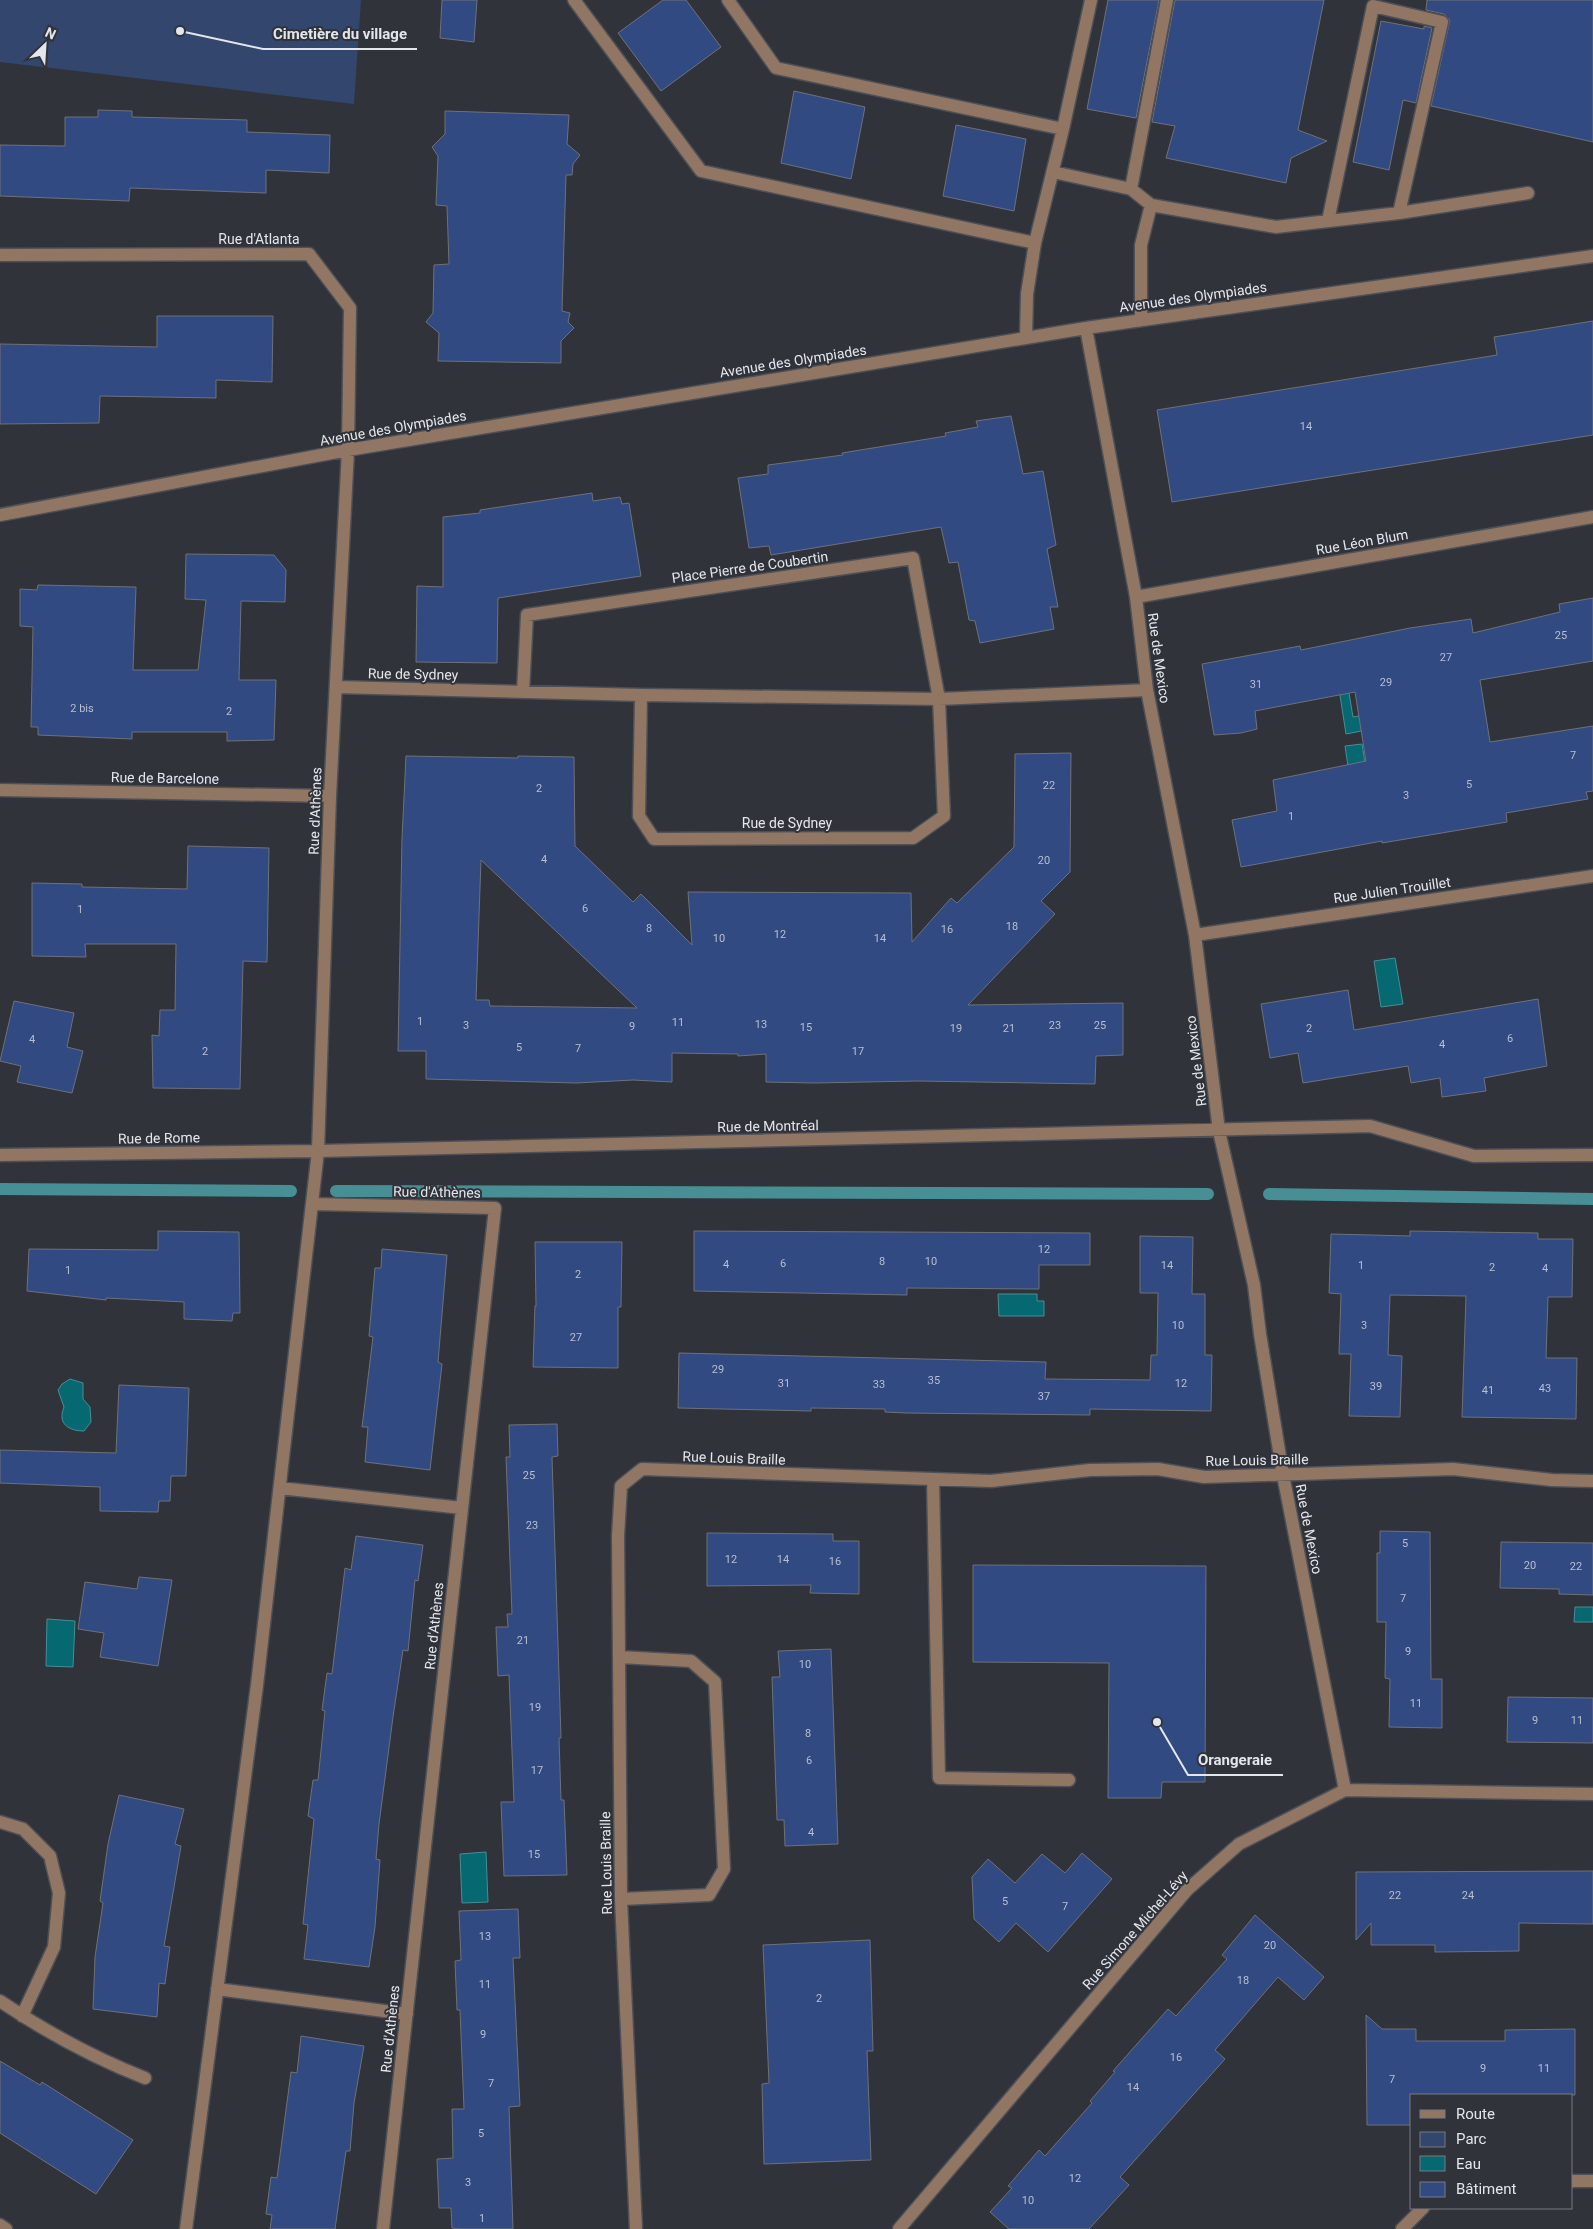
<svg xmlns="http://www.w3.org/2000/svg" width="1593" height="2229" font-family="Roboto,sans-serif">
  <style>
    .green { fill: #33466e }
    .water { fill: #066870; stroke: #488e95 }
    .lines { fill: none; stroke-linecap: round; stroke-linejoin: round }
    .stream { stroke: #488e95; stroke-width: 12 }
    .building { fill: #324a82; stroke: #6e7179; fill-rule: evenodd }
    .minor-casing { stroke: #4d5056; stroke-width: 15 }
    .minor { stroke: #927664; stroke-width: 12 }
    .labels { text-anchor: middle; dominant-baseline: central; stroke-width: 4; stroke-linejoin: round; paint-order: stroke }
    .number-label { font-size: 11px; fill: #b7bfd0 }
    .street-label { font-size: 14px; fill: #e3e6ea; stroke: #30333a }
    .leader { fill: none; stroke: #e3e6ea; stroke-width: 2 }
    .callout-dot { fill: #e3e6ea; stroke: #30333a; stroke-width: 2 }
    .callout-label { font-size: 15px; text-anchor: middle; font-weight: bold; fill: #e3e6ea; stroke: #30333a; stroke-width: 4; stroke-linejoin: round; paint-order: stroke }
  </style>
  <rect width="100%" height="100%" fill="#30333a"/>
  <path class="green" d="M0 0H361L354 104 0 62Z"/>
  <path class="water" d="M1346 675 1353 717 1379 712 1382 727 1346 734 1337 676Z
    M1362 744 1371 803 1354 806 1345 746Z
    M1395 958 1403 1004 1381 1007 1374 961Z
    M998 1294H1037V1301H1044V1316H999Z
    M70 1379 83 1383V1399L90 1407 91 1422 84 1431C69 1431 57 1424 64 1407L58 1390 62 1384Z
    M1575 1607H1593V1622H1574Z
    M47 1619 75 1621 73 1667 46 1666Z
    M486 1852 488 1902 462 1903 460 1854Z"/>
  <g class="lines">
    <path class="stream" d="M0 1189 291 1191
      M336 1191 1208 1194
      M1269 1194 1593 1199"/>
  </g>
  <path class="building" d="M442 0H477L474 42 440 38Z
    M663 0H686L721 47 661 91 618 33Z
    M1108 0H1159L1136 118 1087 109Z
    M1175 0H1324L1298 130 1327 141 1291 158 1286 183 1166 158 1175 126 1152 122Z
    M1427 0H1593V142L1431 106 1450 20 1444 14 1426 10Z
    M1381 21 1424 29V26L1432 28 1416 103 1403 100 1389 170 1353 162Z
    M794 91 865 107 851 179 781 163Z
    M98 110 132 111V117L247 120V132L330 135 329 173 266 170V193L130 188 129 201 0 196V145L65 146V117H98Z
    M445 111 569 115 567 144 580 155 573 164 572 175H566L562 311 570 313 568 322 574 328 561 341V363L438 361 439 333 426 322 433 313 434 265 449 264 447 206 436 205 438 156 432 147 445 134Z
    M956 125 1026 139 1014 211 943 196Z
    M157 316H273L272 382 216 380V398L100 396 99 423 0 424V344L157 347Z
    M1593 321V435L1172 502 1157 410 1497 355 1494 337Z
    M1011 416 1023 474 1043 471 1056 545 1047 549 1058 607H1050L1054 629 980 643 975 621 969 620 958 562 949 563 941 527 771 555 769 546 749 548 738 478 768 474V465L843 455 842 453 946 436 945 433 978 427 976 421Z
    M592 493 593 501 620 497 622 504 629 503 641 576 498 598 497 663 416 662 417 586 443 587V517L480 513V510Z
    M186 554 274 555 286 570 285 602 241 601 239 680H276L274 740 227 741V732H132V739L38 735V727H31L33 627 20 626V589L37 590 38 585 136 587 133 670H198L206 600 185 599Z
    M1593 598V661L1480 680 1490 742 1593 726V791L1586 792 1588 799 1506 813 1507 822 1382 843V841L1241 867 1232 820 1277 811 1273 780 1366 761 1355 692 1255 711 1257 729 1241 733 1214 735 1202 664 1300 646 1301 650 1410 628 1471 619 1473 633 1560 612 1559 604Z
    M1071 753 1070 872 1041 901 1055 914 968 1005 1123 1003V1055L1096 1056 1095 1084 918 1081 813 1083 766 1082V1054L738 1056V1054L672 1053V1082L633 1080 576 1083 426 1079V1051H398L402 838 406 756 518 758V756L574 757 575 846 633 902 641 894 692 945 688 892 911 893 912 942 951 898 957 903 1014 847 1015 754ZM481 860 637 1008 490 1006 489 1000H476Z
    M188 846 269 848 267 962 243 961 240 1089 153 1088 152 1035 159 1036 160 1010H175L176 944H85L86 957 32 956V883L82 884V887L187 889Z
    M1348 990 1354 1030 1538 999 1547 1066 1484 1078 1486 1091 1442 1097 1440 1078 1411 1083 1408 1066 1303 1083 1298 1053 1270 1058 1261 1004Z
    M14 1001 74 1013 67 1047 83 1051 72 1093 17 1082 21 1066 0 1061Z
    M158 1231 239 1232 240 1313H233L232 1321 184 1319V1302L106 1298V1300L27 1291 29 1249 158 1250Z
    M694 1231 1090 1233V1265H1039V1289L907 1288V1295L694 1291Z
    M1410 1231 1538 1233V1239H1573L1572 1297H1548L1546 1358H1577L1576 1419 1462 1417 1466 1296 1390 1295 1388 1355 1402 1356 1400 1417 1349 1416 1351 1354H1339L1341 1294 1329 1293 1331 1234 1410 1236Z
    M1140 1236 1193 1237 1192 1294H1205V1355H1212L1211 1411 1090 1409V1415L906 1413 885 1412V1409L811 1408V1411L678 1408 679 1353 1046 1362 1045 1379 1150 1380 1151 1355H1157L1158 1293H1140Z
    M535 1242H622L621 1307H618V1368L533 1367 535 1306H536Z
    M382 1249 447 1255 438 1362 442 1364 430 1470 365 1462 368 1427H362L373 1337 369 1336 375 1268H381Z
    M119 1385 189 1388 186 1476H171L170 1501H159L158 1512 100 1511V1487L0 1483V1450L116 1453Z
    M557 1424 558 1456 552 1457 561 1738H559L561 1800H564L567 1875 504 1876 501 1802H514L509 1675 498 1676 496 1627H508L507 1614H512L506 1457H510L509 1425Z
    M1380 1531 1430 1532 1431 1679H1442V1728L1389 1727 1390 1679 1385 1678 1386 1622H1377V1553H1380Z
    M707 1533 833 1534V1541H859V1594L810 1593 811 1585 707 1586Z
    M356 1536 423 1545 418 1581 415 1580 408 1651 403 1650 393 1717 379 1824 376 1859 380 1860 375 1927 369 1967 304 1959 308 1925 303 1924 314 1819 308 1816 313 1780H318L325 1711 322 1710 327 1673 332 1674 345 1568 351 1570Z
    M1501 1542 1593 1543V1595L1559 1594V1589L1500 1588Z
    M973 1565 1206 1566 1205 1782H1162L1161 1798H1108L1109 1663 973 1662Z
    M139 1577 172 1580 158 1666 100 1657 104 1633 78 1629 85 1582 137 1589Z
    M831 1649 838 1844 785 1846 784 1820H777L772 1677H780L778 1651Z
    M1508 1697 1593 1698V1743L1507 1742Z
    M119 1795 184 1809 175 1844 181 1846 164 1946 170 1947 165 1984 159 1983 157 2017 93 2009 95 1957 103 1903 100 1901 108 1844Z
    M1082 1853 1112 1879 1048 1952 1016 1923 999 1942 974 1919 972 1877 988 1859 1015 1883 1042 1854 1065 1873Z
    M1593 1871V1924L1519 1923V1951L1435 1952V1945H1371V1923L1356 1940V1872Z
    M518 1909 520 1958H513L520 2106 509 2107 513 2229H458L452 2228 451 2208H439L437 2159 453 2158 452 2109H464L460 2010H457L455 1961 461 1960 459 1911Z
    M1255 1915 1324 1977 1304 2000 1278 1977 1215 2050 1225 2059 1120 2177 1129 2185 1089 2229H1009L990 2212 1012 2188 1008 2186 1039 2150 1045 2156 1092 2103 1090 2101 1115 2072 1113 2071 1168 2009 1176 2016 1227 1959 1222 1955Z
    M870 1940 873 2051H867L871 2160 764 2164 762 2084 769 2083 763 1945Z
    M1366 2015 1382 2029H1416V2041H1505V2030L1575 2029V2095H1412V2125H1367Z
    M301 2036 364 2046 354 2103 350 2151H346L335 2229H270L272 2215 266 2214 271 2177 277 2178 291 2072 297 2073Z
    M0 2061 40 2085 42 2082 133 2140 96 2194 0 2133Z"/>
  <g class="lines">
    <defs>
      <path id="minor" d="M574 0 701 171 1035 243 1027 294 1026 338
        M728 0 776 68 1063 129 1035 243
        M1063 129 1091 0
        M1053 172 1131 189 1167 0
        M1131 189 1151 205
        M1399 213 1528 193
        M0 255 309 254 350 308 348 450 330 796 318 1151 257 1685 186 2229
        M1141 320V245L1151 205 1276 227 1399 213 1442 22 1373 6 1328 221
        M1086 328 1136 597 1147 690 1195 935 1219 1131 1254 1285 1260 1334 1283 1475 1345 1790
        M0 515 348 450 1086 328 1593 256
        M1136 597 1593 517
        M336 687 641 695 939 699 1147 690
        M523 692 527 615 913 558 939 699 944 816 913 838 654 839 639 816 641 695
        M0 790 330 796
        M1195 935 1593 876
        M0 1155 318 1151 1370 1126 1474 1156 1593 1155
        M312 1204 495 1208 383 2229
        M933 1479 939 1778 1069 1780
        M280 1488 462 1508
        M620 1657 691 1661 715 1682 724 1869 709 1895 621 1899
        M0 1822 23 1829 50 1856 59 1893 54 1947 22 2016
        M217 1989 407 2014
        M0 2001C46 2032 94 2058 145 2078
        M1572 2181H1593
        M0 2225 6 2229
        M636 2229 621 1899 618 1536 621 1486 642 1469 991 1481 1090 1470 1158 1469 1204 1477 1453 1469 1552 1480 1593 1481
        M899 2229 1187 1890 1239 1844 1345 1790 1593 1794
        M1402 2229 1423 2208"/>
    </defs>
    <use href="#minor" class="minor-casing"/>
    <use href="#minor" class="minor"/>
  </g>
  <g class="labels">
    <g class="number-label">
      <text x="1306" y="426">14</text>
      <text x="1561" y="635">25</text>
      <text x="1446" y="657">27</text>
      <text x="1386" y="682">29</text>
      <text x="1256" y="684">31</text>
      <text x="82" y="708">2 bis</text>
      <text x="229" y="711">2</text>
      <text x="1573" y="755">7</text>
      <text x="1469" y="784">5</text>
      <text x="1049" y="785">22</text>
      <text x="539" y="788">2</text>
      <text x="1406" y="795">3</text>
      <text x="1291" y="816">1</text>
      <text x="544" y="859">4</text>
      <text x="1044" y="860">20</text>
      <text x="585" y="908">6</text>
      <text x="80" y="909">1</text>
      <text x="1012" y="926">18</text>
      <text x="649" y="928">8</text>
      <text x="947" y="929">16</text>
      <text x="780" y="934">12</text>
      <text x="719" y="938">10</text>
      <text x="880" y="938">14</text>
      <text x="420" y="1021">1</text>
      <text x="678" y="1022">11</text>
      <text x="761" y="1024">13</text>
      <text x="466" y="1025">3</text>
      <text x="1055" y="1025">23</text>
      <text x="1100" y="1025">25</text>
      <text x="632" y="1026">9</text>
      <text x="806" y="1027">15</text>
      <text x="956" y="1028">19</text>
      <text x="1009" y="1028">21</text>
      <text x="1309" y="1028">2</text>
      <text x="1510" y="1038">6</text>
      <text x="32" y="1039">4</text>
      <text x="1442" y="1044">4</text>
      <text x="519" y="1047">5</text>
      <text x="578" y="1048">7</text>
      <text x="205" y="1051">2</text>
      <text x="858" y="1051">17</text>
      <text x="1044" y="1249">12</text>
      <text x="882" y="1261">8</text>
      <text x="931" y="1261">10</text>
      <text x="783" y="1263">6</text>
      <text x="726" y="1264">4</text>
      <text x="1167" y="1265">14</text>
      <text x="1361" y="1265">1</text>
      <text x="1492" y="1267">2</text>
      <text x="1545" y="1268">4</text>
      <text x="68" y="1270">1</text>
      <text x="578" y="1274">2</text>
      <text x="1178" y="1325">10</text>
      <text x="1364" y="1325">3</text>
      <text x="576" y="1337">27</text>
      <text x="718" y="1369">29</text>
      <text x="934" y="1380">35</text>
      <text x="784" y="1383">31</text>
      <text x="1181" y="1383">12</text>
      <text x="879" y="1384">33</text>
      <text x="1376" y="1386">39</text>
      <text x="1545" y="1388">43</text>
      <text x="1488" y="1390">41</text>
      <text x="1044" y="1396">37</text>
      <text x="529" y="1475">25</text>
      <text x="532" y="1525">23</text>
      <text x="1405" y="1543">5</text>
      <text x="731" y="1559">12</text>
      <text x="783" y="1559">14</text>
      <text x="835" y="1561">16</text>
      <text x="1530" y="1565">20</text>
      <text x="1576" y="1566">22</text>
      <text x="1403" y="1598">7</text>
      <text x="523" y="1640">21</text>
      <text x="1408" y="1651">9</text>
      <text x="805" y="1664">10</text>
      <text x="1416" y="1703">11</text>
      <text x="535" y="1707">19</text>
      <text x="1535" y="1720">9</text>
      <text x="1577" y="1720">11</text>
      <text x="808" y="1733">8</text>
      <text x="809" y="1760">6</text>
      <text x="537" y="1770">17</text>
      <text x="811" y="1832">4</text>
      <text x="534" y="1854">15</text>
      <text x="1395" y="1895">22</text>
      <text x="1468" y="1895">24</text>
      <text x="1005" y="1901">5</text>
      <text x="1065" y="1906">7</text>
      <text x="485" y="1936">13</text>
      <text x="1270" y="1945">20</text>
      <text x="1243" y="1980">18</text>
      <text x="485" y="1984">11</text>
      <text x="819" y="1998">2</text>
      <text x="483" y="2034">9</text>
      <text x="1176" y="2057">16</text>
      <text x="1483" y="2068">9</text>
      <text x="1544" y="2068">11</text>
      <text x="1392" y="2079">7</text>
      <text x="491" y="2083">7</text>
      <text x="1133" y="2087">14</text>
      <text x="481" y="2133">5</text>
      <text x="1075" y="2178">12</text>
      <text x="468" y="2182">3</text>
      <text x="1028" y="2200">10</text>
      <text x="482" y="2218">1</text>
    </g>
    <g class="street-label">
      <text x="259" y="239">Rue d'Atlanta</text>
      <text transform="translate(1193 297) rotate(-8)">Avenue des Olympiades</text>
      <text transform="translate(793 361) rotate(-9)">Avenue des Olympiades</text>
      <text transform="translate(393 428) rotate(-10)">Avenue des Olympiades</text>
      <text transform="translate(1362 542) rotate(-10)">Rue Léon Blum</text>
      <text transform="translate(750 567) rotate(-8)">Place Pierre de Coubertin</text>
      <text transform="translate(1159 658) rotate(82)">Rue de Mexico</text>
      <text transform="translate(413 674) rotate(1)">Rue de Sydney</text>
      <text transform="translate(165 778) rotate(1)">Rue de Barcelone</text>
      <text transform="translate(315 811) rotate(-88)">Rue d'Athènes</text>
      <text x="787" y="823">Rue de Sydney</text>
      <text transform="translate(1392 890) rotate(-8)">Rue Julien Trouillet</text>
      <text transform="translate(1196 1061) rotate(-97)">Rue de Mexico</text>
      <text transform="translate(768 1126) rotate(-1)">Rue de Montréal</text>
      <text transform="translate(159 1138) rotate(-1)">Rue de Rome</text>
      <text transform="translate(437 1192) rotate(1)">Rue d'Athènes</text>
      <text transform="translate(734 1458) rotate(2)">Rue Louis Braille</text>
      <text transform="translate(1257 1460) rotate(-1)">Rue Louis Braille</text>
      <text transform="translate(1309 1529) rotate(79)">Rue de Mexico</text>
      <text transform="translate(434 1626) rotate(-84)">Rue d'Athènes</text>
      <text transform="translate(606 1863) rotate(-91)">Rue Louis Braille</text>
      <text transform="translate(1135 1930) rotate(-49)">Rue Simone Michel-Lévy</text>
      <text transform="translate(390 2029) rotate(-84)">Rue d'Athènes</text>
    </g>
  </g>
  <path class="leader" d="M180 31L263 49H417M1157 1722L1188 1775H1283"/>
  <g class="callout-dot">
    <circle cx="180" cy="31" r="5"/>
    <circle cx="1157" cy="1722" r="5"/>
  </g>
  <g class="callout-label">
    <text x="340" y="39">Cimetière du village</text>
    <text x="1235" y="1765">Orangeraie</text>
  </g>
  <rect x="1410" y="2094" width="162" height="115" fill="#30333a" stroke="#787b80"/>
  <rect x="1420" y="2110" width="25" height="8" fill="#927664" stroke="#787b80"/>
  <text x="1456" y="2119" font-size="15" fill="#e3e6ea">Route</text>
  <rect x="1420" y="2132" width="25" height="15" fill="#33466e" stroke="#787b80"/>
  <text x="1456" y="2144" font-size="15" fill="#e3e6ea">Parc</text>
  <rect x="1420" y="2156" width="25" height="15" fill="#066870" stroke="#787b80"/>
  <text x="1456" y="2169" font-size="15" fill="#e3e6ea">Eau</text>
  <rect x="1420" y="2182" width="25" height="15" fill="#324a82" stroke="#787b80"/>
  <text x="1456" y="2194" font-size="15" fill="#e3e6ea">Bâtiment</text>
  <g transform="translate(45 45) rotate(25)" stroke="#30333a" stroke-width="4" paint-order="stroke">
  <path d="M0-4L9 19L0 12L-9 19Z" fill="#e3e6ea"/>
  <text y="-8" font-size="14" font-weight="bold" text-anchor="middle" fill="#e3e6ea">N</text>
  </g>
</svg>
